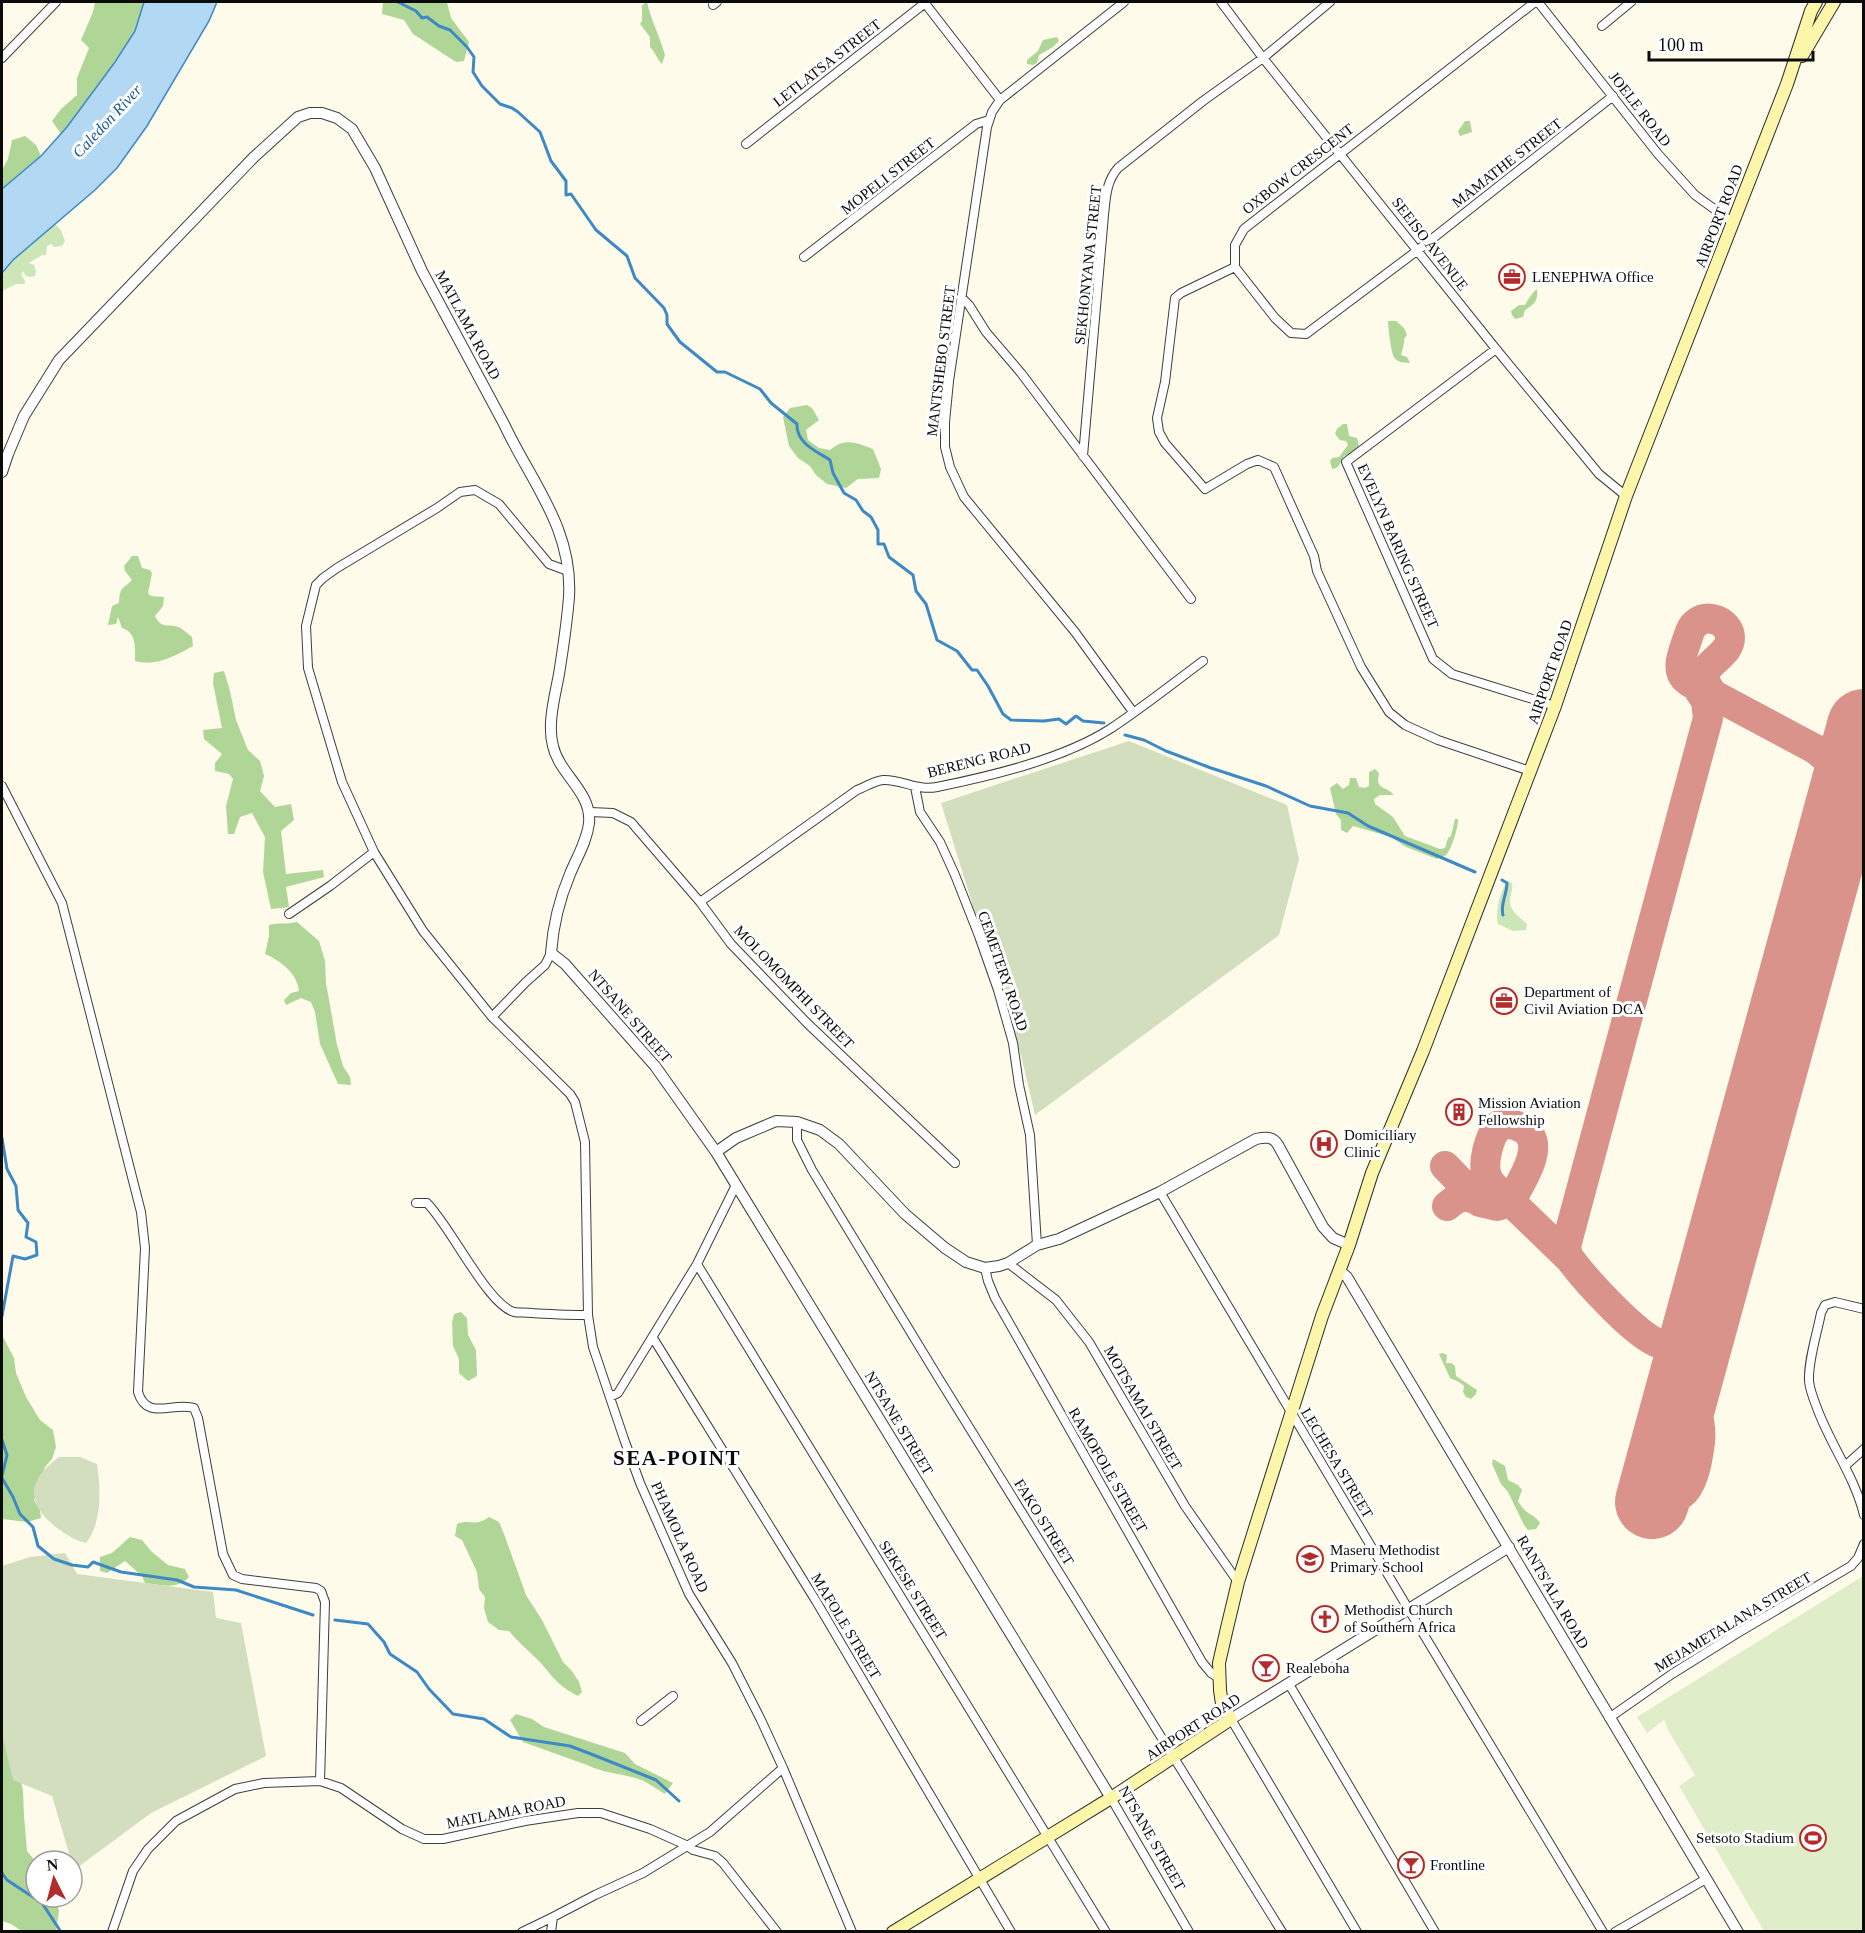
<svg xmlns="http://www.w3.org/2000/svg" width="1865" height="1933" font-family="'Times New Roman',serif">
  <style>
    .green { fill: #cde6b7 }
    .forest { fill: #b0d697 }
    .cemetery { fill: #d2debe }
    .pitch { fill: #dfeec8 }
    .water { fill: #b2d8f3; stroke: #3d89c6; stroke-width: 1.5 }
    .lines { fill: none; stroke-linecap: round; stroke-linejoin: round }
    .stream { stroke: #3d89c6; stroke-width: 3 }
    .taxiway { stroke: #d9938b; stroke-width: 30 }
    .runway { stroke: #d9938b; stroke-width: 74 }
    .minor-casing { stroke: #3e3e3e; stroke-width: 10 }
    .tertiary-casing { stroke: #3e3e3e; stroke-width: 12 }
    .secondary-casing { stroke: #2d2d2d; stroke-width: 14 }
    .minor { stroke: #fff; stroke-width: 8 }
    .tertiary { stroke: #fff; stroke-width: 10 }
    .secondary { stroke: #fbf6a9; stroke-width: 12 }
    .labels { text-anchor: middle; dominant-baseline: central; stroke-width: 6; stroke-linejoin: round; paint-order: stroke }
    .street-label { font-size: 15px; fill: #0b0b0b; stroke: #fff }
    .poi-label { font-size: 15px; fill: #0b0b0b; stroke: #fff; text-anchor: start }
    .water-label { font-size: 16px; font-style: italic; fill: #1c5b96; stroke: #fff }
    .district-label { font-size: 21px; font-weight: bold; letter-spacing: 1.5px; fill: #0b0b0b; stroke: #fff }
  </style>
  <rect width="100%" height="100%" fill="#fefbeb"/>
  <path class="green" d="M55 224 61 230 65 241 62 246 54 247 51 244 47 246 46 255H42L29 263 34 265 36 271 35 276 30 277 26 276 23 271 21 274 25 281V284H16L2 291V273L13 260Z
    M1507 881 1512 883C1513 889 1511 892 1510 899 1508 910 1520 917 1527 924L1526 930 1513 931 1498 924C1495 912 1500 892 1507 881Z"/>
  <path class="forest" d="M95 2H144L135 31 93 93 61 134 52 121 61 109 77 95V78L89 48 81 40 93 12Z
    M383 2H447L451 18 469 42 464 61 456 62 413 34 404 20 382 14Z
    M647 2C651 20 660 37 665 55L662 64C656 58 656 53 650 47V37L640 24 642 21V5Z
    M1057 37 1059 41 1053 47 1039 55 1037 63 1033 65 1027 64V60L1038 51 1043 40Z
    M1465 121H1470L1472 132 1460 136 1458 131Z
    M25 136 36 145 41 156 2 189V170L8 159 12 140Z
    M1398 204 1412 217 1422 233 1418 235 1412 233 1402 216 1395 210V206Z
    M1537 289C1538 302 1535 303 1525 310L1523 317 1515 319 1512 315 1511 311 1519 305H1525C1528 299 1532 293 1537 289Z
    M1388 321H1396L1404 328 1407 335 1404 339V343L1401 355 1407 357 1410 363 1400 362C1397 360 1394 359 1393 355 1391 350 1388 326 1388 321Z
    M807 405 812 408 819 420 806 430 808 440 819 448 830 450C845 437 857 443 873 449L881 469 879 478 858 479 846 488 827 484 816 475 810 466 798 458 789 446 783 417 790 408Z
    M1343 424H1347L1349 436 1357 438 1359 446 1353 453 1344 456C1339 462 1341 468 1332 469L1330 461 1332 458 1339 457 1348 445 1346 441 1340 440 1335 434 1337 429Z
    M132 556H138L142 568 150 570 152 573 148 593 151 596 164 597 163 606 155 616C162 630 168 623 178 627 182 628 188 634 192 637L193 646C175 656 156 667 135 661 135 647 137 633 122 628L118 617 116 624 108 625 112 606 119 603C120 586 122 590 132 580L125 571 124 566Z
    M224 671 230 691 236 720 248 750 260 761 264 776 260 791 275 807 291 804 294 820 281 831 286 874 323 870 324 877 286 887 289 907 271 909 263 872 265 837 252 813 240 817 234 834H228L226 806 233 779 229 774 215 771V763L222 754 204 739 203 730 222 728 213 683 214 673Z
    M1375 769 1379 773C1375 791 1385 785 1394 795H1380L1374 799 1375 804 1393 817 1405 836 1440 849 1445 848 1448 838 1451 836 1455 819H1458C1459 825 1451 851 1446 855 1444 856 1439 858 1437 859L1406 847 1391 837 1353 826 1347 833 1341 830V820L1336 814 1330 788 1337 783 1343 789 1349 785 1350 778H1356L1359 787 1365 788 1369 786V772Z
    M297 922 319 941 325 961 326 983 337 1045 343 1066 350 1077 351 1085 338 1084 320 1044 315 1012 311 1002 301 998 286 1005 284 1000 291 993 299 991C297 973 281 961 265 954L269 936V925C278 922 286 925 297 922Z
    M461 1312 467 1318 468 1335 476 1350 477 1376 468 1381 459 1373V1359L453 1346 452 1323 454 1314Z
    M2 1335 14 1358 16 1373 26 1397 40 1420 53 1430 56 1447 52 1459 45 1467 34 1500 40 1510 41 1518 27 1522 2 1519Z
    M1443 1353 1447 1355 1446 1363H1451L1455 1366 1456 1376 1477 1390 1476 1394 1471 1399 1466 1397 1463 1392 1464 1386 1459 1382 1450 1378 1439 1354Z
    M1493 1459 1505 1466 1508 1480 1518 1485 1522 1490 1518 1501C1525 1515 1534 1513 1540 1523L1536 1529 1528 1530 1524 1525 1508 1492 1501 1484 1492 1464Z
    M489 1517 499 1522 504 1534 526 1595 542 1620 563 1662 572 1671 579 1682 582 1692 578 1696C557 1685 554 1678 539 1661 529 1651 518 1642 509 1631L499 1630 488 1622 484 1608 485 1597 479 1589 477 1572 462 1540 455 1536 457 1524C470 1518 474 1528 489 1517Z
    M130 1537 142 1540 152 1552 168 1565 185 1569 189 1577C178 1590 161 1585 145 1583L142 1576 125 1561 107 1573 100 1571V1557L112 1553Z
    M2 1709 23 1790 24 1816 27 1851 36 1862V1897H55L59 1911 56 1931H22L11 1924 2 1921Z
    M516 1714 532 1719 544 1727 625 1753 635 1764 673 1783 665 1794C658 1790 651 1785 644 1781 625 1773 604 1774 587 1765L523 1742 510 1720Z"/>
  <path class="cemetery" d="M1129 741 1287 805 1299 859 1279 935 1035 1115 1022 1059 1004 994 982 935 941 803Z
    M59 1457H80L97 1464C101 1488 102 1524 86 1543 74 1540 67 1535 57 1528 25 1503 27 1480 59 1457Z
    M65 1553 77 1574 213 1592 216 1618 241 1623 266 1756 151 1813 74 1870 52 1796 13 1780 2 1734V1566L30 1557Z"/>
  <path class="pitch" d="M1863 1576V1931H1764L1679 1786 1695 1775 1669 1732 1664 1720 1647 1733 1637 1717Z"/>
  <path class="water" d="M144 2H217L209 21 147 126 117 168 95 190 13 260 2 273V189L41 156 67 127 115 62 135 31Z"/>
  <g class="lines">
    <path class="stream" d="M398 2 416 11 422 18 427 17 439 26 450 30 467 47 474 57 473 72 482 86 500 104 512 108 518 112 540 132 551 161 566 181V195L571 194 596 230 627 256 635 278 664 308 667 315V324L680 342 717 372H725L760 389 771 403 797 424C796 443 816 451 830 460L833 473 844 493 856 500 863 511 871 517 878 530V544H884L889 557 913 575 916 591 926 604 937 640 957 651 972 670H977L988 686 1003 714 1011 720 1044 721 1059 719 1066 724 1076 716 1083 721 1104 723
      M1125 735 1144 740 1166 751 1211 768 1266 786 1310 806 1348 813 1368 826 1475 872
      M1502 880 1507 883C1507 894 1500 905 1503 915
      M2 1138 7 1169 16 1186 18 1210 28 1223 26 1237 36 1242 37 1255 25 1259 13 1256 2 1316
      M2 1440 7 1455 2 1476
      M2 1478 13 1497 20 1514 33 1527 38 1546 54 1559 72 1565 88 1567 93 1562 121 1572 177 1580 194 1587 236 1590 313 1615
      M335 1620 368 1624 384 1642 390 1654 417 1672 429 1689 453 1714 484 1719 511 1737 570 1746 591 1754 656 1780 679 1801
      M2 1873 7 1880 42 1903 61 1932"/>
    <path class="taxiway" d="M1696 686 1706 701 1708 718 1566 1246C1567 1251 1567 1255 1570 1259 1584 1278 1641 1342 1662 1344 1680 1346 1691 1334 1701 1322
      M1714 695C1681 678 1673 679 1687 640 1689 635 1690 628 1695 624 1706 612 1729 621 1730 637 1731 661 1686 664 1714 695L1815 749C1839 768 1842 773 1843 803
      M1815 749C1835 755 1848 743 1863 730
      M1445 1166 1480 1202C1467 1193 1458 1196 1447 1206
      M1480 1202 1497 1206 1510 1202C1520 1183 1549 1143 1522 1128 1514 1124 1507 1123 1499 1125 1489 1137 1481 1164 1488 1179 1492 1187 1503 1195 1511 1202 1530 1220 1549 1239 1568 1257
      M1670 1437C1663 1447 1648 1458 1645 1470 1641 1493 1670 1507 1685 1491 1695 1479 1698 1457 1700 1442 1702 1425 1696 1409 1693 1392 1691 1381 1691 1370 1691 1360"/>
    <path class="runway" d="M1652 1502 1864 726"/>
    <defs>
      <path id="minor" d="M924 2 1000 100
        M1124 2 1000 100 992 112 987 127 949 381 945 422V447L950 467 964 497 1075 632 1133 712
        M1221 2 1263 58 1496 349 1599 474 1626 496
        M1535 2 1244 229 1235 245V267L1275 318 1291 333 1306 334 1418 250 1613 96
        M1538 2 1658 154 1695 195 1732 222
        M713 5 717 2
        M1602 26 1631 2
        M2 58 56 2
        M746 144 925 3
        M804 257 976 124 989 120
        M1235 267 1181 293 1175 298 1165 382 1157 418 1159 432 1165 443 1205 489 1247 464 1258 460 1274 467 1314 556 1317 571 1361 667 1389 712 1405 725 1438 740 1530 771
        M961 297 969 305 986 332 1021 373 1191 599
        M1496 349 1346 462 1433 659 1452 674 1555 706
        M1083 456 1104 215C1106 197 1106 182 1118 168L1203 101 1263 58 1330 2
        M568 571 549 564 499 504 475 490 460 492 437 508 337 568 323 578 316 585 306 626 308 668 342 782 374 852 423 931 492 1017 570 1094 575 1102 585 1142 588 1315 593 1347 624 1439 640 1483 689 1594 732 1663 761 1720 783 1768 852 1932
        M2 786 62 903 141 1212 145 1248 138 1392C147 1422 174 1401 194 1408L198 1418 223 1554 233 1575 242 1579 316 1588 321 1591 325 1602 320 1781
        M915 787 920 812 940 842 955 875 979 936 998 990 1013 1043 1019 1085 1030 1135 1037 1245
        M590 812 613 813 631 822 700 902 731 944 808 1024 955 1163
        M700 902 857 790C865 787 874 781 883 780 901 779 917 791 937 787 991 776 1063 759 1110 729 1142 708 1172 684 1203 661
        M289 914 330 886 374 852
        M492 1017 526 982 545 965 551 953
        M797 1122V1140L812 1170 941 1382 1282 1932
        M1160 1192 1409 1610 1603 1932
        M416 1203H427C451 1227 487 1304 514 1312 519 1313 526 1312 532 1313 551 1314 569 1315 588 1315
        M1008 1263 1056 1300 1089 1342 1185 1506 1238 1582
        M697 1264 1106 1932
        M985 1268 988 1281 995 1298 1202 1662 1211 1673 1219 1678
        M1864 1309 1835 1302 1825 1305 1821 1313C1817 1334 1808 1361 1809 1381 1810 1391 1814 1400 1817 1408 1830 1444 1855 1477 1864 1515
        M653 1338 816 1601 1011 1932
        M610 1397 618 1393 697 1264 736 1185
        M1845 1466 1864 1449
        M1289 1684 1435 1932
        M1609 1718 1672 1674 1736 1634 1851 1566 1858 1558 1864 1544
        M1231 1719 1357 1932
        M641 1721 673 1696
        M1111 1798 1189 1932
        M112 1932 133 1871 148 1849 176 1821 235 1789 264 1783 320 1781 341 1788 402 1829 424 1839H443L525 1821 578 1813H601L650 1829 686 1845 693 1850 715 1856 723 1863 777 1932
        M522 1932 553 1917
        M551 1932 553 1917 595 1895 643 1873 710 1832 783 1768
        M1615 1932 1706 1879"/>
      <path id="tertiary" d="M2 472 8 454 24 416 59 360 254 157 298 117 310 113H322L337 118 352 129 375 168 422 271 504 424C531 482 573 528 569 597 567 622 563 649 559 674 555 696 547 724 553 746 559 774 592 792 589 823 587 841 577 857 570 874 559 900 553 926 551 953L565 964 655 1066 716 1152 1111 1798
        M716 1152 736 1138 776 1121 797 1122 820 1130 839 1144 905 1214 945 1248 966 1262 985 1268 999 1266 1008 1263 1037 1245 1059 1239 1160 1192 1256 1139C1265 1137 1273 1136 1278 1145L1323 1227 1333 1238 1349 1245
        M1339 1270 1347 1277C1478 1495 1607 1714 1738 1932
        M1231 1719 1509 1547"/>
      <path id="secondary" d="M1802 56 1834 2
        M893 1932 1111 1798 1231 1719 1222 1704 1220 1690 1219 1663 1227 1628 1238 1582 1322 1316 1349 1245 1372 1173 1423 1051 1555 706 1626 496 1787 84 1811 11 1816 2"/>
    </defs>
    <use href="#minor" class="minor-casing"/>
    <use href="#tertiary" class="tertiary-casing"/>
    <use href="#secondary" class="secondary-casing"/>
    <use href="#minor" class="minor"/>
    <use href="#tertiary" class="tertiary"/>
    <use href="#secondary" class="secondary"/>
  </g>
  <defs>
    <symbol id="office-ring" viewBox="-11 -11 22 22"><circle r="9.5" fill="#fff" stroke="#b42b2b" stroke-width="1.5"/><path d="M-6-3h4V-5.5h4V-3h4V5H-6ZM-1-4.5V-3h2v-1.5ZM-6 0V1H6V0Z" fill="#b42b2b"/></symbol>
    <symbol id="building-ring" viewBox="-11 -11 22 22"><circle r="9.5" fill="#fff" stroke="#b42b2b" stroke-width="1.5"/><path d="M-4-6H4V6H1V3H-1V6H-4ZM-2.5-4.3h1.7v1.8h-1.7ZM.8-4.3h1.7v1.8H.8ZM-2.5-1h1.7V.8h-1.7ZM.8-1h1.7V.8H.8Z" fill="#b42b2b"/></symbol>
    <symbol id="hospital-ring" viewBox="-11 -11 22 22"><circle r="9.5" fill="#fff" stroke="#b42b2b" stroke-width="1.5"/><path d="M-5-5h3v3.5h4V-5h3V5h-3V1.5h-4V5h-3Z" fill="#b42b2b"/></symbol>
    <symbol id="school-ring" viewBox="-11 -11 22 22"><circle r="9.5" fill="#fff" stroke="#b42b2b" stroke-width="1.5"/><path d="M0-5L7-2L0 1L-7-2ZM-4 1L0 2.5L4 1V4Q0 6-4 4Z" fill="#b42b2b"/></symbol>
    <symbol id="church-ring" viewBox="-11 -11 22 22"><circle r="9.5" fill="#fff" stroke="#b42b2b" stroke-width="1.5"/><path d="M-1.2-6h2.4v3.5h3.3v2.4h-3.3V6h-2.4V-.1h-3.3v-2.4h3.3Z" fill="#b42b2b"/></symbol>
    <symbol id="bar-ring" viewBox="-11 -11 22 22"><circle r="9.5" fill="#fff" stroke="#b42b2b" stroke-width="1.5"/><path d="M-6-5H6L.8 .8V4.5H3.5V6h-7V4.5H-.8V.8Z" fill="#b42b2b"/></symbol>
    <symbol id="stadium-ring" viewBox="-11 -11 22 22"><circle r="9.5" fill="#fff" stroke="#b42b2b" stroke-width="1.5"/><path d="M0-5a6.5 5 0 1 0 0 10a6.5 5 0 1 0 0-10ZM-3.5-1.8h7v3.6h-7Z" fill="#b42b2b"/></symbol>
  </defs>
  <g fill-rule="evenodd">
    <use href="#office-ring" x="1497" y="262" width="30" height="30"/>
    <use href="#office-ring" x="1489" y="986" width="30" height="30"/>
    <use href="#building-ring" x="1444" y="1097" width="30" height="30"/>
    <use href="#hospital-ring" x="1309" y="1129" width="30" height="30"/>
    <use href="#school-ring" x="1295" y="1544" width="30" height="30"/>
    <use href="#church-ring" x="1310" y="1604" width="30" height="30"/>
    <use href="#bar-ring" x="1251" y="1653" width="30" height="30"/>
    <use href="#stadium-ring" x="1798" y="1823" width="30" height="30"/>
    <use href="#bar-ring" x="1396" y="1850" width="30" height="30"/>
  </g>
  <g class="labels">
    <g class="street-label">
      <text transform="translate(827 63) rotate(-38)">LETLATSA STREET</text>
      <text transform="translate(1640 109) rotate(52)">JOELE ROAD</text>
      <text transform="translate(1507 163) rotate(-38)">MAMATHE STREET</text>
      <text transform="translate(1298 169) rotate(-38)">OXBOW CRESCENT</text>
      <text transform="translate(888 176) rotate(-38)">MOPELI STREET</text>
      <text transform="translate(1719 216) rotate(-69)">AIRPORT ROAD</text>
      <text transform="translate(1430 244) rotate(52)">SEEISO AVENUE</text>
      <text transform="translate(1088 265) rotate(-84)">SEKHONYANA STREET</text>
      <text transform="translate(468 325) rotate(62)">MATLAMA ROAD</text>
      <text transform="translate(941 361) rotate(-83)">MANTSHEBO STREET</text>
      <text transform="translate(1398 546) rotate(66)">EVELYN BARING STREET</text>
      <text transform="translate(1550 672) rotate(-71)">AIRPORT ROAD</text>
      <text transform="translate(979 760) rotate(-14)">BERENG ROAD</text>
      <text transform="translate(1003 971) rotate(71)">CEMETERY ROAD</text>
      <text transform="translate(794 987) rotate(46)">MOLOMOMPHI STREET</text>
      <text transform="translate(630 1016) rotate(49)">NTSANE STREET</text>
      <text transform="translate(1143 1408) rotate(60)">MOTSAMAI STREET</text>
      <text transform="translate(899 1423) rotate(59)">NTSANE STREET</text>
      <text transform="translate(1337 1463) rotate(59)">LECHESA STREET</text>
      <text transform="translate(1108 1470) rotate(60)">RAMOFOLE STREET</text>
      <text transform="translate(1044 1522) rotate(58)">FAKO STREET</text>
      <text transform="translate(680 1537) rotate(66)">PHAMOLA ROAD</text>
      <text transform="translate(913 1590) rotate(58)">SEKESE STREET</text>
      <text transform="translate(1553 1592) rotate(60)">RANTS'ALA ROAD</text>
      <text transform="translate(1733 1622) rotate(-31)">MEJAMETALANA STREET</text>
      <text transform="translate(846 1626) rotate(59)">MAFOLE STREET</text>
      <text transform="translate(1193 1727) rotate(-33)">AIRPORT ROAD</text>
      <text transform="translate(506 1812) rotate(-11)">MATLAMA ROAD</text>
      <text transform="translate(1152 1838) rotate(60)">NTSANE STREET</text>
    </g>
    <g class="poi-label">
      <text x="1532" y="277">LENEPHWA Office</text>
      <text x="1524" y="992">Department of<tspan x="1524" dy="17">Civil Aviation DCA</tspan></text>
      <text x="1478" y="1103">Mission Aviation<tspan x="1478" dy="17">Fellowship</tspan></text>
      <text x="1344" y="1135">Domiciliary<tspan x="1344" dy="17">Clinic</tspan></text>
      <text x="1330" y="1550">Maseru Methodist<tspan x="1330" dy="17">Primary School</tspan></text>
      <text x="1344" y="1610">Methodist Church<tspan x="1344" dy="17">of Southern Africa</tspan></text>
      <text x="1286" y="1668">Realeboha</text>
      <text x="1794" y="1838" text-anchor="end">Setsoto Stadium</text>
      <text x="1430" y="1865">Frontline</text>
    </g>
    <g class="water-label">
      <text transform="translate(107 121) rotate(-47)">Caledon River</text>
    </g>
    <g class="district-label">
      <text x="677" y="1458">SEA-POINT</text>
    </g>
  </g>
  <rect width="1865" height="1933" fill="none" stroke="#0b0b0b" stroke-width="6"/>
  <g transform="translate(54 1879) rotate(354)"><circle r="28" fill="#ffffff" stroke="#9d9d9d" stroke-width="1.5"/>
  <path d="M0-4.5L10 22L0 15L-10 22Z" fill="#b42b2b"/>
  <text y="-9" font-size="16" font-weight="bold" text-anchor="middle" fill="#0b0b0b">N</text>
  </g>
  <path d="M1649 51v9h164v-9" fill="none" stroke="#0b0b0b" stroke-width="3"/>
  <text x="1658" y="51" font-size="18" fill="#0b0b0b" stroke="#ffffff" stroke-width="4.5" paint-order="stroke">100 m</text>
</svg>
